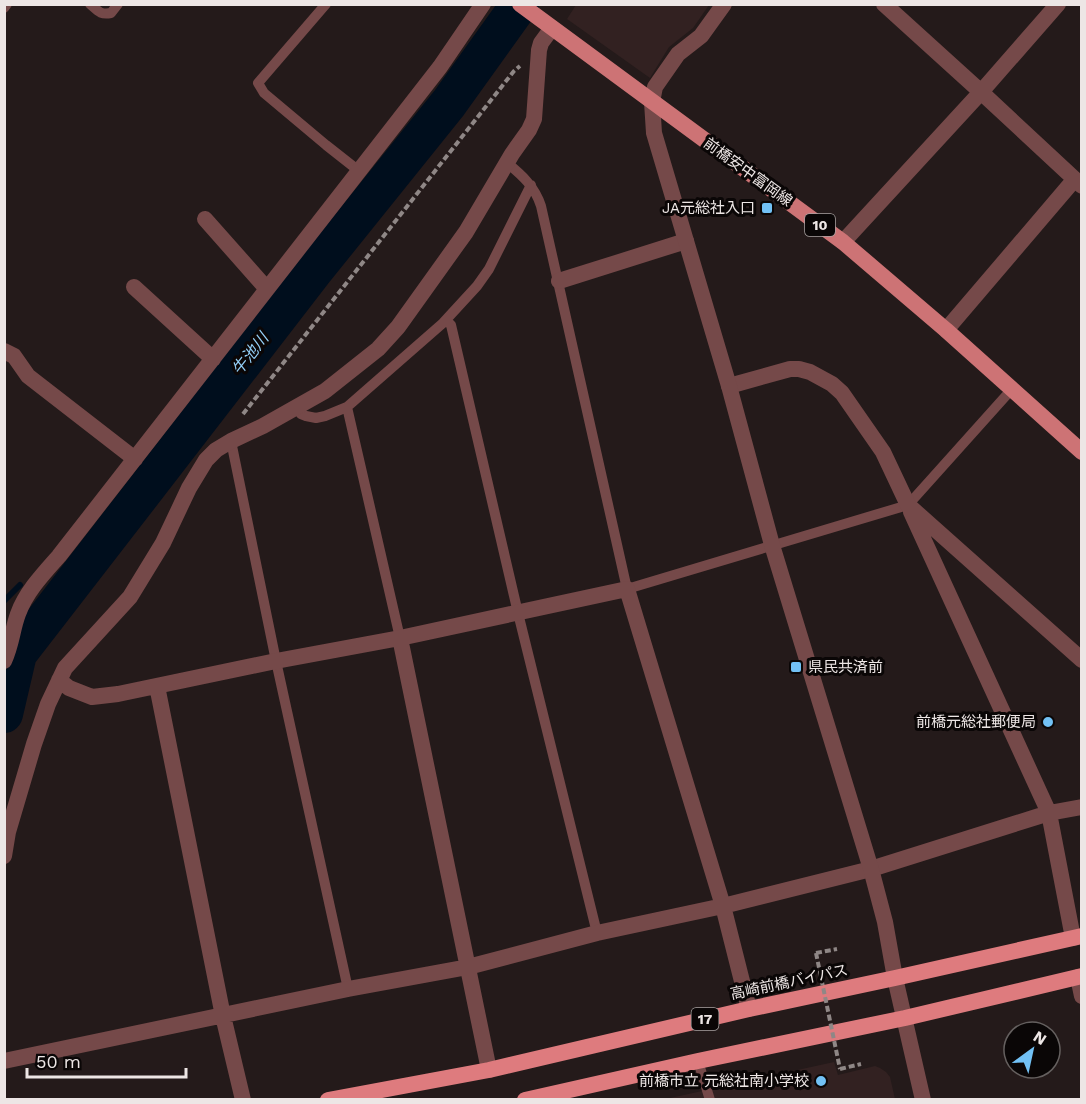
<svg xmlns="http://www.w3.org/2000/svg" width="1086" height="1104" font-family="'Work Sans','Noto Sans JP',sans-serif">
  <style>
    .built { fill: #322121 }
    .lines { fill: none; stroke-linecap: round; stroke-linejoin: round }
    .stream { stroke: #000e1d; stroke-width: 6 }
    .river { stroke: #000e1d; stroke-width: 38 }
    .path { stroke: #8f8786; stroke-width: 4; stroke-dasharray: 6 3; stroke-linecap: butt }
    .service { stroke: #754949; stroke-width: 10 }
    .minor { stroke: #754949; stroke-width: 16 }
    .tertiary { stroke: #754949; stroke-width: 16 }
    .primary { stroke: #cd7375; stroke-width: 16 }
    .trunk { stroke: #de7b7e; stroke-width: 16 }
    .path-bridge { stroke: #8f8786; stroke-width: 4; stroke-dasharray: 6 3; stroke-linecap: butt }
    .poi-dot { fill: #72c1f5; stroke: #0a0606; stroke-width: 2 }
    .labels { text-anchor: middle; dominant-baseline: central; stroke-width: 6; stroke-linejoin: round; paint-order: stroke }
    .shield { fill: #0a0606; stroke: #a9a3a2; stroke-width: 1.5 }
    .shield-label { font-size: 14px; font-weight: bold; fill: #ede6e5 }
    .street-label { font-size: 15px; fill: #ede6e5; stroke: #0a0606 }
    .poi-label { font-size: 15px; fill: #ede6e5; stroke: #0a0606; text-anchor: end }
    .water-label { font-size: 16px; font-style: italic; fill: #94cff7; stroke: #0a0606 }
  </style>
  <rect width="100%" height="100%" fill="#241a1a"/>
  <path class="built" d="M576 5V4L709 5 693 28 669 47 650 78 567 19Z
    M834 1062 838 1075 875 1066 880 1068 886 1072 890 1077 895 1099 661 1100Z"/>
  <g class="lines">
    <path class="stream" d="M4 601 20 585"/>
    <path class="river" d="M4 714 18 654 314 271 449 103 520 4"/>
    <path class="path" d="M243 414 514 71 520 66
      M816 953 837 949
      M840 1069 861 1064"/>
    <path class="service" d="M90 4C98 11 100 15 111 13L118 4
      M326 4 258 83 264 93 326 145 359 171
      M4 8 7 4
      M507 163C522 175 535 187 541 206L627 589 908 505 1012 389
      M446 320 451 325 518 613 597 933
      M296 407 301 414 306 416 316 418 325 416 347 407 443 323 477 286 489 269 531 185
      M347 407 400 638
      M231 441 276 661 348 989
      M698 1061 710 1100"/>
    <path class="minor" d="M884 4 981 92 1082 186
      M652 102 655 87 678 54 701 36 724 4
      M205 219 267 289
      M843 242 981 92 1058 4
      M559 281 686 241
      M134 287 213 359
      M946 330 1074 180
      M4 351 14 356 28 376 135 459
      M729 386 790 369H799L810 372 832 384 842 393 883 452 908 505 1082 660
      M911 512 1049 813 1073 938
      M400 638 489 1070
      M4 661C12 644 12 630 18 614 26 592 43 574 59 556L440 67 483 4
      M59 680 69 688 92 697 118 694 276 661 400 638 627 589 723 906 749 1009
      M157 686 223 1016 243 1100
      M4 856 8 832 34 744 48 704 65 668 130 597 163 543 189 488 206 460 216 450 231 441 263 426 325 391 378 349 398 327 466 232 512 154 529 130 534 119 539 50 541 43 552 28
      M1078 977 1082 996
      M4 1061 348 989 468 967 597 933 723 906 871 869 1049 813 1082 807"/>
    <path class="tertiary" d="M652 102 654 133 729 386 772 545 871 869 885 922 895 978 923 1100"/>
    <path class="primary" d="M520 4 843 242 946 330 1082 452"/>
    <path class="trunk" d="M328 1100 489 1070 749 1009 895 978 1082 936
      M525 1100 698 1061 905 1018 1082 976"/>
    <path class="path-bridge" d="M816 953 840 1069"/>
  </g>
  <g class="poi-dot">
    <rect x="761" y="202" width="12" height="12" rx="3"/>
    <rect x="790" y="661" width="12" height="12" rx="3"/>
    <circle cx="1048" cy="722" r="6"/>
    <circle cx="821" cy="1081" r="6"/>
  </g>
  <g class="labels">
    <g class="shield">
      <rect x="805" y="214" width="30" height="22" rx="4.5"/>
      <rect x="691.5" y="1008" width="27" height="22" rx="4.5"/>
    </g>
    <g class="shield-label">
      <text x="820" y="225">10</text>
      <text x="705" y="1019">17</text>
    </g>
    <g class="street-label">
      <text transform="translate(748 172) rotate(36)">前橋安中富岡線</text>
      <text transform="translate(789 982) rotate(-12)">高崎前橋バイパス</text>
    </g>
    <g class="poi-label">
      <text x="755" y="208">JA元総社入口</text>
      <text x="808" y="667" text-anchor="start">県民共済前</text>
      <text x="1036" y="722">前橋元総社郵便局</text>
      <text x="809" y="1081">前橋市立 元総社南小学校</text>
    </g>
    <g class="water-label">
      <text transform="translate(250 354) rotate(-52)">牛池川</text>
    </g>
  </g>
  <rect width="1086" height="1104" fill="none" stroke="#ede6e5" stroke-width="12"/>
  <g transform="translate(1032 1050) rotate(33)"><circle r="28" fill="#0a0606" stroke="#65605f" stroke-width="1.5"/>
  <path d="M0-4.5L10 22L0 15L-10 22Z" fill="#72c1f5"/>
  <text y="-9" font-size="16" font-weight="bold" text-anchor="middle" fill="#ede6e5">N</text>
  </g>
  <path d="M27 1068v9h159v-9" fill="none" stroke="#ede6e5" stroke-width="3"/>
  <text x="36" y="1068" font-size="18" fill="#ede6e5" stroke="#0a0606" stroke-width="4.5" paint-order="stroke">50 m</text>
</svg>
